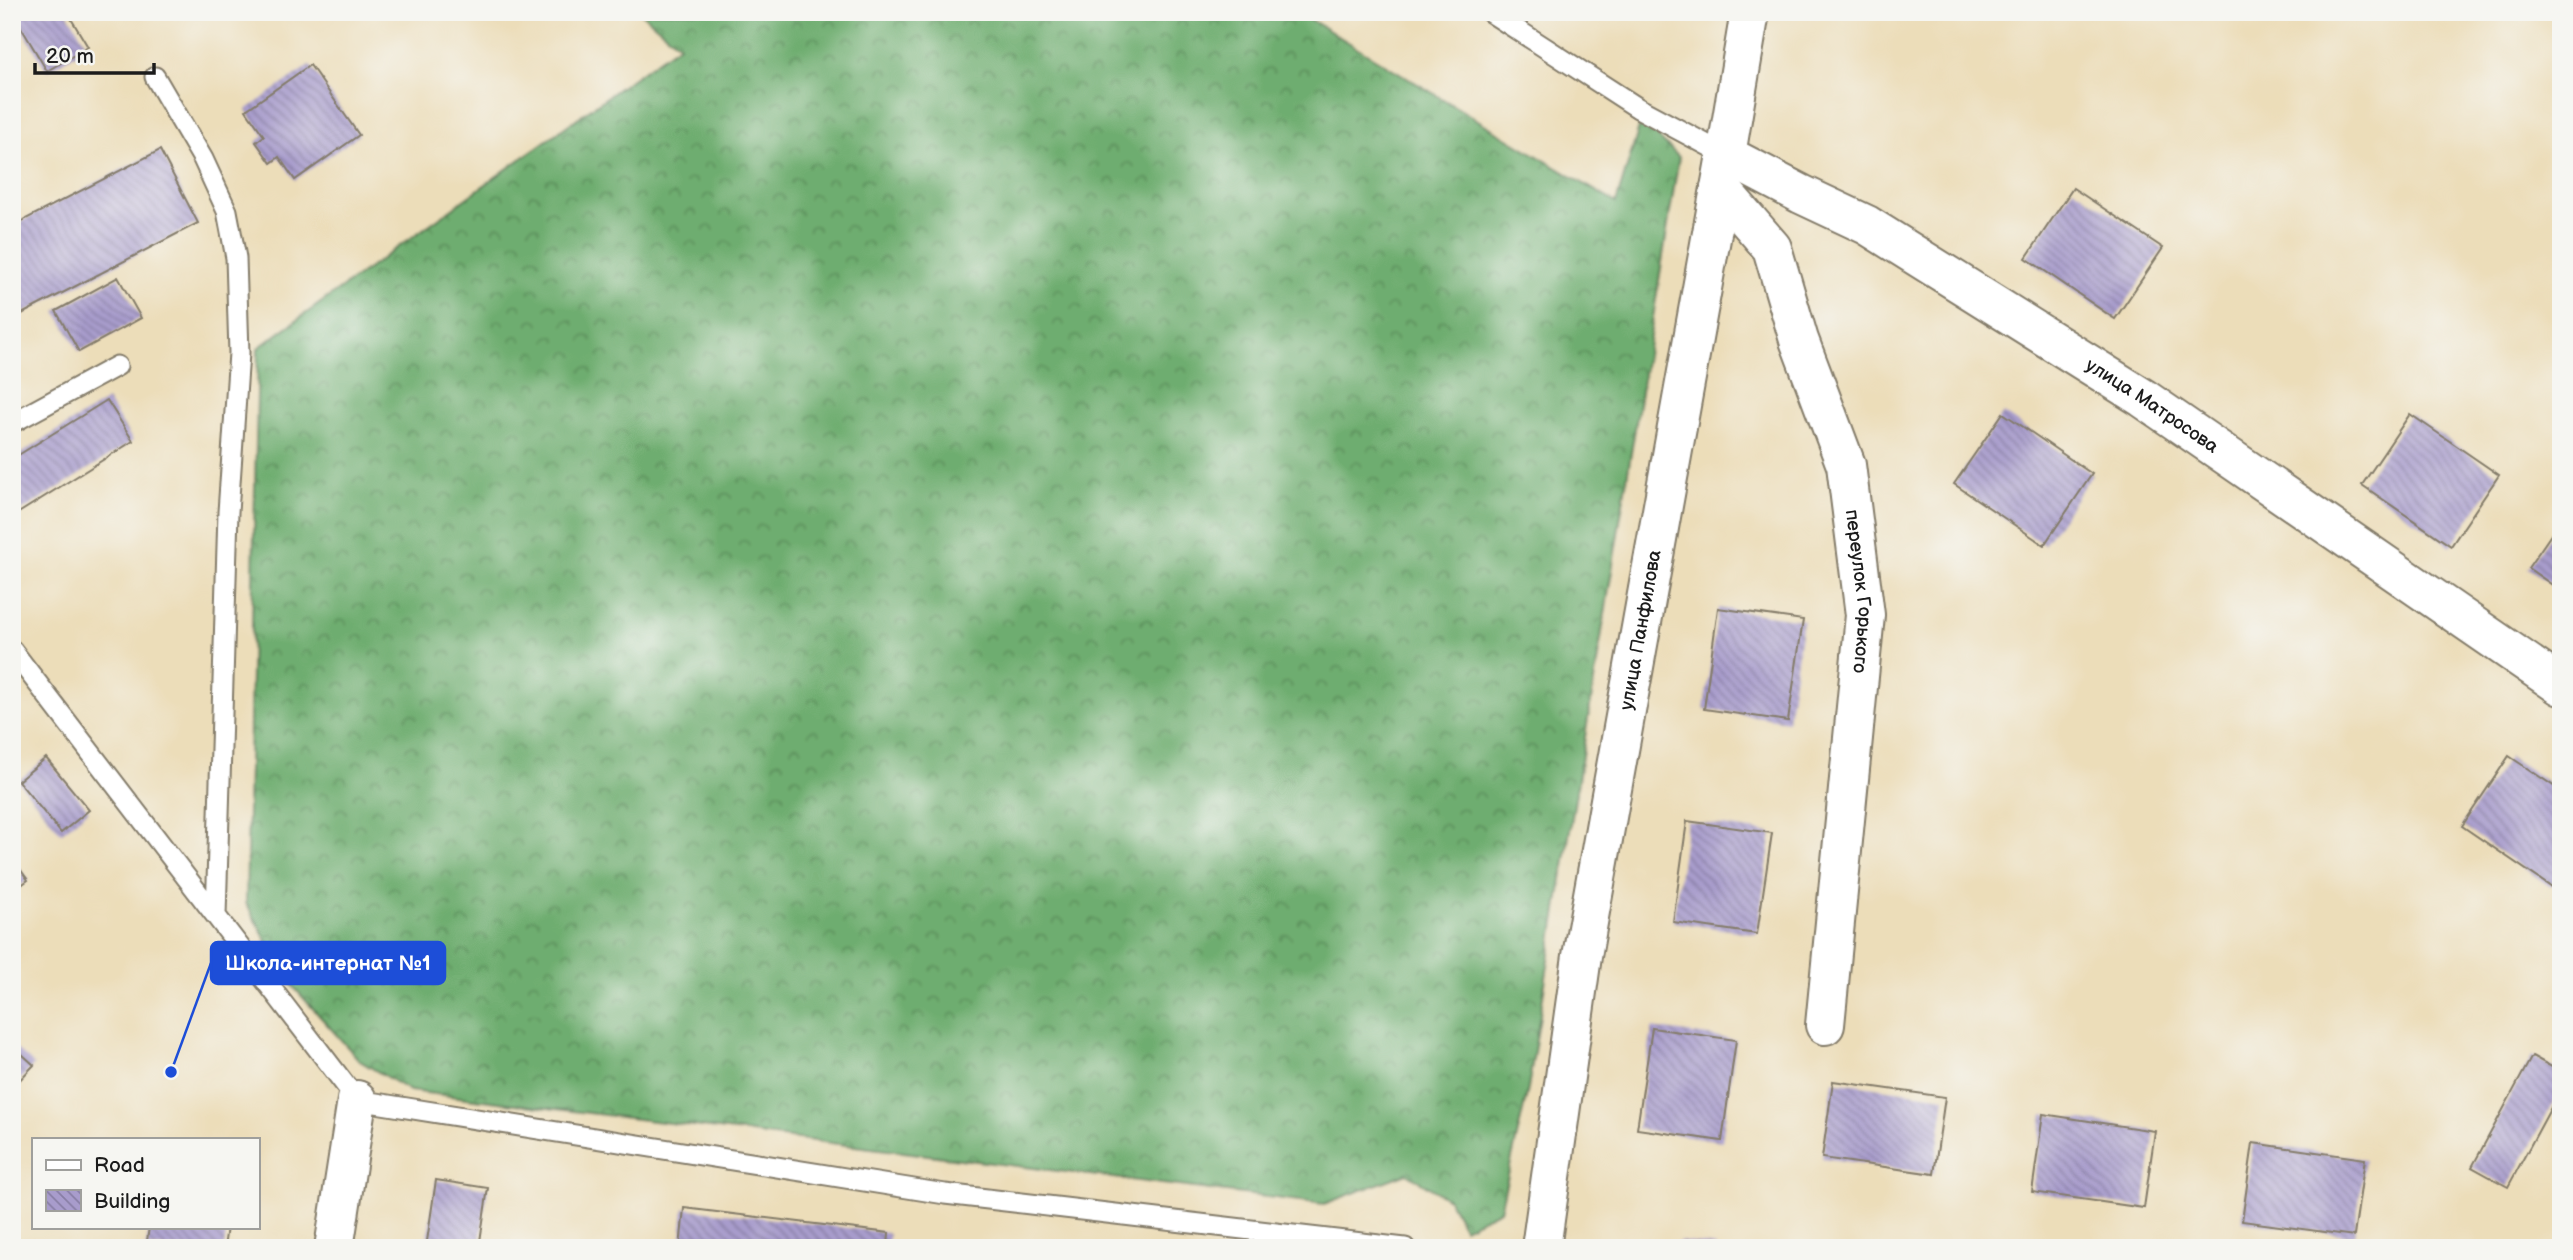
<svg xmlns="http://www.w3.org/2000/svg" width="2573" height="1260" font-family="'Balsamiq Sans',sans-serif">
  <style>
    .forest { fill: url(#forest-crowns); stroke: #456446; stroke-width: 2 }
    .building { fill: url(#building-back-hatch) }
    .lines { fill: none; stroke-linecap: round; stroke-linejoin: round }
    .lane-casing { stroke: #847c6a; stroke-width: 23 }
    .street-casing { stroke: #847c6a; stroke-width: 42 }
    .lane { stroke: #fff; stroke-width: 19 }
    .street { stroke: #fff; stroke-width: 38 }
    .labels { text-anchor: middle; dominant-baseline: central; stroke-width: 5; stroke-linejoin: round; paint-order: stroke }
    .street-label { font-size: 19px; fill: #1c1c1c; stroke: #f6f6f2 }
    .leader { fill: none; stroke: #1d4ed8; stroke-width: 2.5 }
    .callout-dot { fill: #1d4ed8; stroke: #f6f6f2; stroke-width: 2.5 }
    .callout { fill: #1d4ed8; stroke: #1d4ed8; stroke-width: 2.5 }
    .callout-label { font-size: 21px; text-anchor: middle; font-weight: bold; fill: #fff }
  </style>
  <defs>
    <pattern id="forest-crowns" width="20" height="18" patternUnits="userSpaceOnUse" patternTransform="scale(1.75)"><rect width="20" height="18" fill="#6ead6f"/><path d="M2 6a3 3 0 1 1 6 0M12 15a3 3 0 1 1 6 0" fill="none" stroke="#5a8c5a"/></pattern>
    <pattern id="building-back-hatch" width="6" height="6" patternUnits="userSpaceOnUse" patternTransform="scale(1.75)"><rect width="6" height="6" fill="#a89ccc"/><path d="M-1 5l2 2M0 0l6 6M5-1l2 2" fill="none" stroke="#887ea5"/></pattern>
  </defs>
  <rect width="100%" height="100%" fill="#f6f6f2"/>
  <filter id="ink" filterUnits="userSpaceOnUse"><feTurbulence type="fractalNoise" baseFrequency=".0143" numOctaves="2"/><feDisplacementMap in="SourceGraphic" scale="14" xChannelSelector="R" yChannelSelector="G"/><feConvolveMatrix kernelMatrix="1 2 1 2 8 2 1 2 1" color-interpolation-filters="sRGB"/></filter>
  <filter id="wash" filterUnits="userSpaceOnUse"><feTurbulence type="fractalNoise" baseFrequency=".00686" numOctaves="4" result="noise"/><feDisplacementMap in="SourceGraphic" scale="28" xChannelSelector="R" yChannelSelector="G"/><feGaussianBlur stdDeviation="1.57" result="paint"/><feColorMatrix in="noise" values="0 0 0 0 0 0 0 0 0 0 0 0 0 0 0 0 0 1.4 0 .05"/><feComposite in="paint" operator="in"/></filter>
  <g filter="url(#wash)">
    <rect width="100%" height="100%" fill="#ecddb9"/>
    <path class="forest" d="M640 12H1298L1616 203 1641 121 1679 157 1528 1089 1500 1210 1464 1228 1449 1200 1407 1173 1324 1204 410 1091 360 1061 288 981 246 903 258 348 679 45Z"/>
    <g id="blocks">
      <path class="building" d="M12 12H67L88 47 47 71Z
        M310 65 359 135 295 180 279 157 271 163 256 142 264 136 246 110Z
        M160 150 198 223 12 319V226Z
        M2073 188 2163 248 2115 319 2026 258Z
        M118 277 141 318 79 352 56 311Z
        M107 400 133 441 12 517V459Z
        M2003 413 2092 474 2044 545 1954 484Z
        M2410 414 2499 475 2451 546 2362 485Z
        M2561 520V591L2528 568Z
        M1718 608 1803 620 1788 721 1704 709Z
        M2509 756 2561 791V873L2551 887 2462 826Z
        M46 758 89 810 61 833 18 781Z
        M1687 821 1772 833 1757 934 1673 922Z
        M12 858 28 880 12 892Z
        M1652 1028 1736 1040 1722 1141 1637 1129Z
        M12 1045 34 1065 12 1088Z
        M2532 1056 2561 1072V1089L2508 1187 2472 1167Z
        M1833 1081 1945 1097 1934 1174 1822 1158Z
        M2043 1114 2155 1131 2144 1208 2032 1192Z
        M2253 1143 2365 1159 2354 1236 2242 1221Z
        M436 1180 488 1188 479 1248H426Z
        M684 1208 889 1233 888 1248H680Z
        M149 1227H227L224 1248H146Z
        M1679 1241 1716 1246V1248H1678Z"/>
    </g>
  </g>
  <g filter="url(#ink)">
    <use href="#blocks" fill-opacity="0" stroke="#847c6a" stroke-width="2"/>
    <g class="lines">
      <defs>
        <path id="lane" d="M1490 12 1638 108 1726 155
          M155 77 203 159 227 211 236 258 239 353 228 512 216 916
          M12 423 117 366
          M12 650 357 1100 945 1194 1405 1248"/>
        <g id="street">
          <path id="s1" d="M1726 155 1801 194 1867 225 2143 398 2561 686"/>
          <path id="s2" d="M1720 188 1772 248 1799 340 1846 465 1865 615 1825 1025"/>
          <path d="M334 1248 357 1100"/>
          <path id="s3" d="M1541 1248 1582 956 1726 155 1750 12"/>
        </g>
      </defs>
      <use href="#lane" class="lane-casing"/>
      <use href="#street" class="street-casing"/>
      <use href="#lane" class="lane"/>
      <use href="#street" class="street"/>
    </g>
  </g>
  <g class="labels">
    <g class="street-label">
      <text stroke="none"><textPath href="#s1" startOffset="495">улица Матросова</textPath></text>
      <text stroke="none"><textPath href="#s2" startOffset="436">переулок Горького</textPath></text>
      <text stroke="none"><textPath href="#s3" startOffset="626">улица Панфилова</textPath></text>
    </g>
  </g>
  <path class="leader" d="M171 1072L211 963"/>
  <circle class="callout-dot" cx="171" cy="1072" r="7"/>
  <rect class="callout" x="211" y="942" width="234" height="42" rx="7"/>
  <g class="callout-label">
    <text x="328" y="970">Школа-интернат №1</text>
  </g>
  <rect width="2573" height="1260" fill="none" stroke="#f6f6f2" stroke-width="42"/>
  <rect x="32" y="1138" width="228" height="91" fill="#f6f6f2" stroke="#9f9f9c" stroke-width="2"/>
  <rect x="46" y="1160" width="35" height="10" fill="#ffffff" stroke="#9f9f9c" stroke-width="2"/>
  <text x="94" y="1172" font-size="21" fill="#1c1c1c">Road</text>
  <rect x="46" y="1190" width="35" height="21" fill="url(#building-back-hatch)" stroke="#9f9f9c" stroke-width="2"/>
  <text x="94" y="1208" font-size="21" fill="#1c1c1c">Building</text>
  <path d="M35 63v10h119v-10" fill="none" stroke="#1c1c1c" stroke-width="3.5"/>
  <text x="46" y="63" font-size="21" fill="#1c1c1c" stroke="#f6f6f2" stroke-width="5" paint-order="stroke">20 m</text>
</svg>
